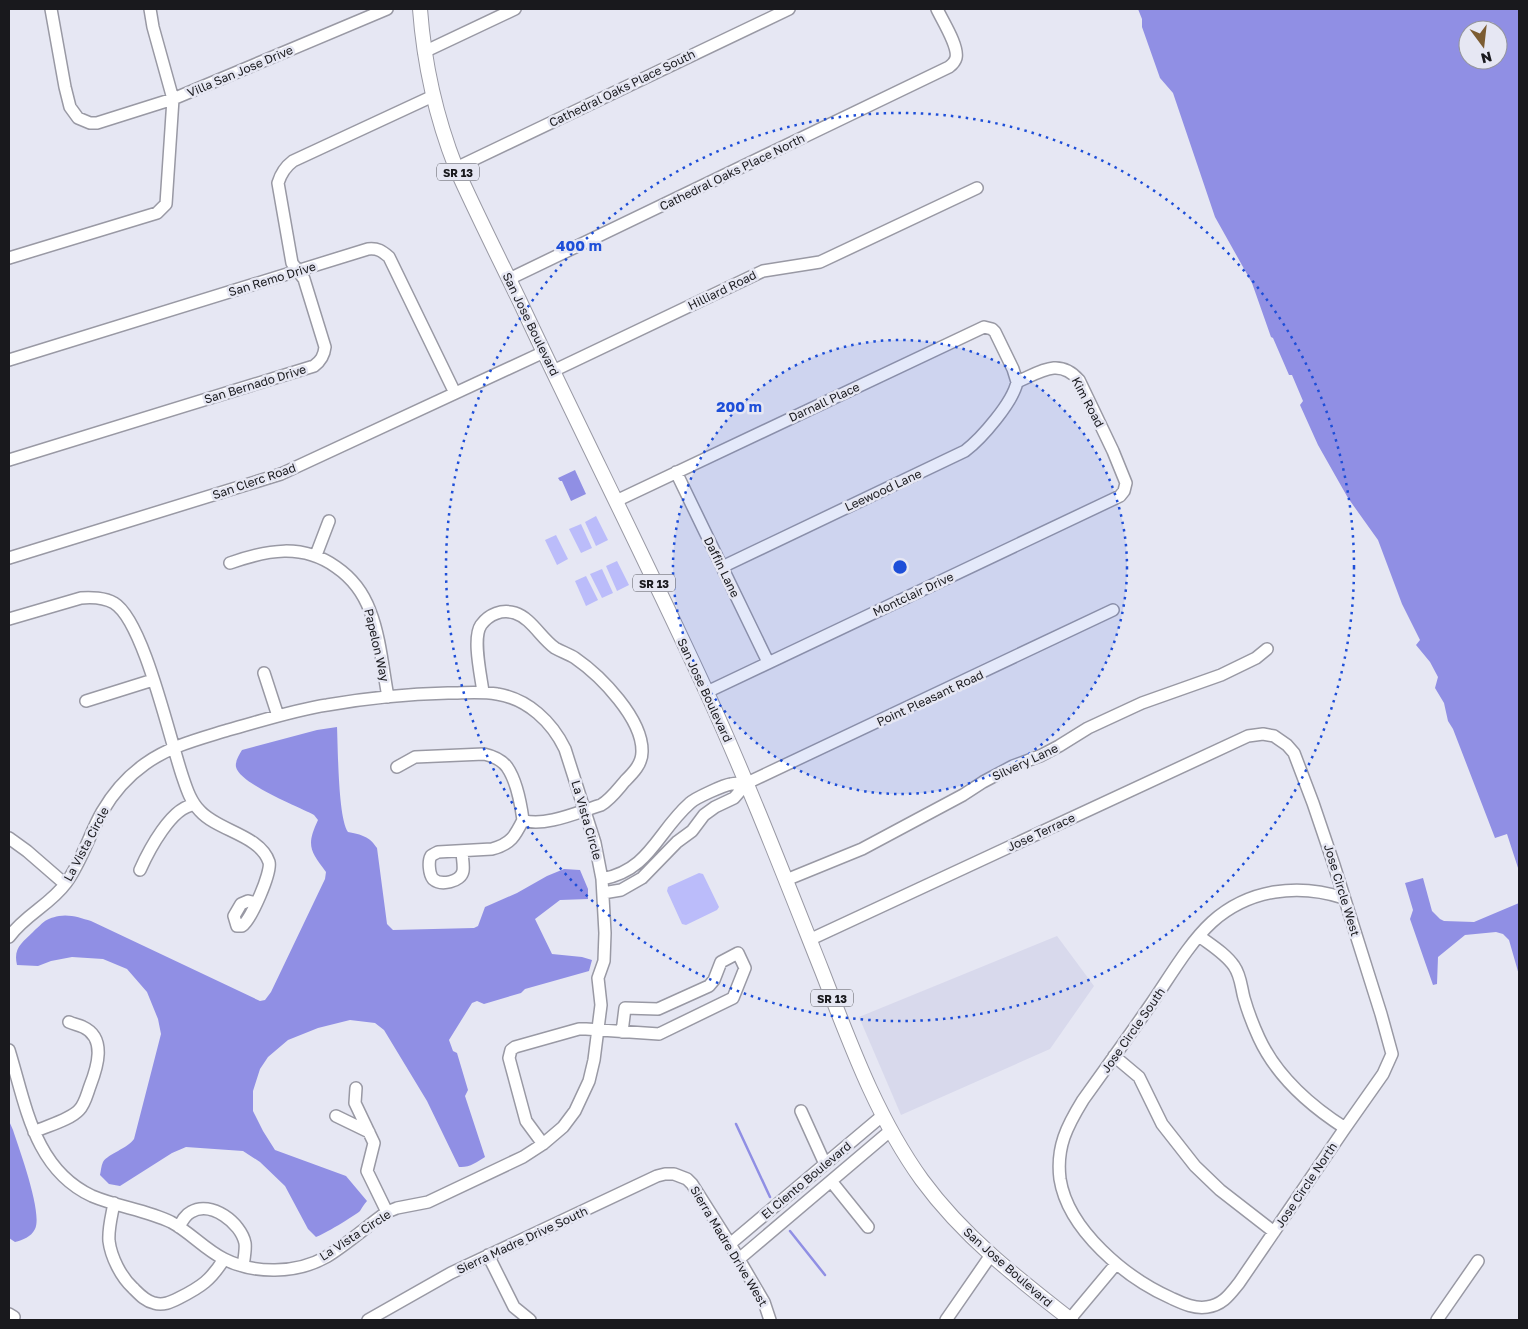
<svg xmlns="http://www.w3.org/2000/svg" width="1528" height="1329" font-family="'Golos Text',sans-serif">
  <style>
    .built { fill: #d8d9ec }
    .green { fill: #bbbcfa }
    .water { fill: #908fe4; fill-rule: evenodd }
    .lines { fill: none; stroke-linecap: round; stroke-linejoin: round }
    .stream { stroke: #908fe4; stroke-width: 2.5 }
    .minor-casing { stroke: #9999a4; stroke-width: 14 }
    .major-casing { stroke: #9999a4; stroke-width: 16 }
    .minor { stroke: #fff; stroke-width: 11 }
    .major { stroke: #fff; stroke-width: 14 }
    .ring { fill: none; stroke: #1d4ed8; stroke-width: 2.5; stroke-dasharray: 2.5 5 }
    .labels { text-anchor: middle; dominant-baseline: central; stroke-width: 5; stroke-linejoin: round; paint-order: stroke }
    .shield { fill: #e6e7f3; stroke: #56575d; stroke-width: 1 }
    .shield-label { font-size: 11px; font-weight: bold; fill: #19191d }
    .street-label { font-size: 12px; fill: #19191d; stroke: #e6e7f3 }
    .centre { fill: #1d4ed8; stroke: #e6e7f3; stroke-width: 2.5 }
    .ring-label { font-size: 15px; text-anchor: middle; font-weight: bold; fill: #1d4ed8; stroke: #e6e7f3; stroke-width: 5; stroke-linejoin: round; paint-order: stroke }
  </style>
  <rect width="100%" height="100%" fill="#e6e7f3"/>
  <path class="built" d="M1057 936 1094 986 1050 1049 901 1115 859 1017Z"/>
  <path class="green" d="M596 516 608 540 596 546 585 522Z
    M581 524 592 548 581 553 569 529Z
    M556 535 568 559 557 565 545 540Z
    M617 561 629 585 617 591 606 566Z
    M602 569 613 593 602 598 590 574Z
    M586 576 598 600 586 606 575 581Z
    M699 873 703 874 719 907 717 910 686 925 682 924 667 891 668 887Z"/>
  <path class="water" d="M1138 9H1519V871L1507 834 1495 838 1453 729 1448 721 1444 703 1435 688 1438 677 1430 662 1416 645 1420 640 1402 604 1378 540 1348 498 1318 445 1300 405 1303 401 1292 375H1289L1273 338 1271 337 1252 283 1215 217 1173 93 1160 78 1142 27V19ZM1468 30H1498V60H1468Z
    M575 470 586 494 571 501 562 481H560L558 478Z
    M337 727C338 747 338 818 348 832 362 835 369 836 377 848L387 924 393 930 474 928 478 926 485 907 517 893 547 876 564 869 580 870 588 889V899L560 900 535 919 552 954 582 957 592 960 589 971 525 989 521 993 484 1004 477 1001 472 1003 449 1040 453 1051 457 1053 468 1090 465 1096 485 1157C477 1162 469 1168 459 1167L427 1101 384 1030 375 1023 350 1020 318 1028 288 1040 268 1057 260 1069 253 1091V1111L263 1131 275 1150 346 1176 367 1201C364 1204 362 1208 360 1211 356 1215 321 1236 316 1237L308 1229 285 1186 260 1162 243 1151 186 1147 172 1153 120 1186 109 1184 100 1175C101 1171 101 1166 103 1162 109 1153 127 1149 134 1139L161 1034 158 1019 147 992 127 969 103 959 72 957 51 961 38 966 17 965C13 948 22 943 33 932 43 923 44 919 59 916 70 914 81 918 91 921L260 1001 265 1000 271 992 325 879 326 872C310 850 306 846 318 820L314 815C299 807 240 784 236 767 235 761 239 755 242 750L317 730Z
    M1423 878 1432 911 1440 919 1444 921 1474 922 1519 903V975L1509 940 1503 934 1496 932 1465 935 1438 957 1437 984 1433 985 1410 919 1413 910 1405 883Z
    M9 1121 13 1130C19 1149 43 1213 35 1229 31 1237 23 1240 15 1242L9 1238Z"/>
  <g class="lines">
    <path class="stream" d="M736 1124 770 1197
      M790 1231 825 1275"/>
    <defs>
      <path id="minor" d="M51 9 65 87 70 107 78 118 90 123H97L173 99 387 9
        M424 52 515 9
        M456 168 789 9
        M9 258 157 213 166 204 173 99 153 27 150 9
        M509 279 949 67C953 64 955 62 956 58 959 46 942 20 937 9
        M9 360 368 249C378 248 382 251 389 257L455 393
        M553 371 763 271 820 262 977 188
        M9 460 314 366C321 361 324 356 325 347L304 279 292 263 278 183C281 173 285 167 293 161L433 96
        M676 472 768 662
        M616 501 984 327 992 329 995 332 1013 369 1017 382
        M316 555 329 521
        M9 558 281 474 544 352
        M230 563C267 550 302 543 336 567 352 578 363 592 370 611 380 636 383 670 388 697
        M722 567 965 451C982 438 1013 402 1017 382
        M9 619 81 598C91 597 105 598 114 603 144 621 170 741 183 778 187 790 191 802 200 811 218 831 260 835 269 862 272 872 251 920 242 926H237L234 916 241 904 248 901 256 903
        M264 673 278 716
        M483 692C481 676 472 638 481 625 489 614 502 609 515 613 531 618 541 638 555 648 562 652 569 654 575 658 601 676 643 719 642 752 642 764 633 773 625 781 618 789 611 799 601 805 581 811 543 828 523 820
        M707 692 1120 496 1124 491 1126 483 1113 451 1079 380C1059 357 1040 372 1017 382
        M86 701 153 680
        M397 767 415 757 484 754C493 756 501 759 507 767 516 780 521 805 523 820
        M9 838 27 851 65 884
        M462 851C462 857 464 865 463 871 461 882 441 886 433 879 429 874 428 861 431 856 432 855 436 853 438 852L492 849C511 844 515 836 523 820
        M140 870C148 852 172 805 195 805
        M602 879C650 870 657 832 690 803 695 798 724 785 731 784 736 783 742 783 747 783L1113 610
        M786 880 862 849 963 795 983 782 1013 766 1040 756 1059 746 1088 728 1142 703 1221 675 1256 658 1267 649
        M603 893 621 890 642 878 677 842 692 831 704 815 715 807 734 798 747 783
        M1199 936C1211 945 1226 954 1234 966 1241 976 1241 987 1244 998 1248 1012 1253 1025 1259 1038 1277 1077 1309 1105 1345 1128
        M9 937C26 914 50 905 66 883 82 861 89 835 102 812 113 793 128 776 145 764 170 746 199 739 228 730 261 721 294 710 327 705 367 698 408 694 448 693 464 693 481 691 497 694 528 699 552 722 565 749L595 843 602 879 605 933 604 961 598 978 601 1005 594 1060 589 1081 575 1111 563 1127 543 1144 523 1157 428 1202 397 1208 387 1212C367 1226 346 1245 326 1257 296 1274 254 1274 224 1259 204 1249 190 1232 171 1222 146 1210 118 1207 92 1196 34 1169 26 1105 9 1050
        M809 940 1248 736 1263 734 1274 736 1287 745 1294 753 1313 803 1334 865 1381 1014 1392 1054 1383 1074 1345 1128 1239 1283C1230 1294 1223 1305 1207 1307 1194 1309 1182 1303 1171 1298 1126 1278 1068 1230 1060 1179 1056 1147 1067 1126 1083 1100 1106 1068 1129 1036 1151 1004 1169 978 1189 943 1212 922 1249 889 1298 883 1344 898
        M1114 1056 1139 1077 1162 1124 1195 1166 1220 1190 1274 1232
        M356 1088 355 1103 374 1143 367 1171 387 1212
        M801 1111 825 1164
        M336 1116 369 1132
        M34 1132C46 1126 70 1120 79 1110 85 1104 87 1094 90 1086 97 1068 107 1038 83 1027 79 1025 73 1024 69 1022
        M543 1144 526 1121 509 1058 511 1050 515 1047 579 1029H586L659 1034 733 998 745 968 738 953 721 962 714 980 709 986 658 1009 625 1008 622 1032
        M831 1181 868 1227
        M114 1203C112 1215 108 1228 109 1241 111 1257 121 1277 133 1288 139 1294 145 1301 154 1303 163 1306 171 1302 179 1298 201 1287 211 1280 224 1259
        M179 1227C182 1221 185 1215 191 1212 211 1200 241 1223 245 1243 246 1249 244 1259 243 1266
        M730 1244 882 1116
        M488 1255 514 1307 530 1320
        M739 1259 890 1131
        M9 1314 14 1317
        M1070 1319 1116 1264
        M368 1320 451 1273 657 1176 665 1174H674L687 1179 692 1184 730 1244 764 1302 770 1320
        M946 1320 991 1255
        M1437 1320 1478 1261"/>
      <path id="major" d="M420 9C424 63 436 117 456 168 477 215 500 260 522 306 583 436 648 564 708 695 749 785 785 878 822 971 850 1043 876 1116 922 1180 963 1236 1017 1278 1071 1320"/>
    </defs>
    <use href="#minor" class="minor-casing"/>
    <use href="#major" class="major-casing"/>
    <use href="#minor" class="minor"/>
    <use href="#major" class="major"/>
  </g>
  <circle cx="900" cy="567" r="227" fill="#1d4ed8" fill-opacity=".12"/>
  <g class="ring">
    <circle cx="900" cy="567" r="227"/>
    <circle cx="900" cy="567" r="454"/>
  </g>
  <g class="labels">
    <g class="shield">
      <rect x="437" y="163.5" width="42" height="17" rx="4"/>
      <rect x="633" y="574.5" width="42" height="17" rx="4"/>
      <rect x="811" y="989.5" width="42" height="17" rx="4"/>
    </g>
    <g class="shield-label">
      <text x="458" y="172">SR 13</text>
      <text x="654" y="583">SR 13</text>
      <text x="832" y="998">SR 13</text>
    </g>
    <g class="street-label">
      <text transform="translate(240 71) rotate(-23)">Villa San Jose Drive</text>
      <text transform="translate(622 88) rotate(-26)">Cathedral Oaks Place South</text>
      <text transform="translate(732 172) rotate(-26)">Cathedral Oaks Place North</text>
      <text transform="translate(272 279) rotate(-17)">San Remo Drive</text>
      <text transform="translate(722 290) rotate(-26)">Hilliard Road</text>
      <text transform="translate(531 324) rotate(64)">San Jose Boulevard</text>
      <text transform="translate(255 384) rotate(-17)">San Bernado Drive</text>
      <text transform="translate(824 402) rotate(-25)">Darnall Place</text>
      <text transform="translate(1088 402) rotate(62)">Kim Road</text>
      <text transform="translate(254 481) rotate(-19)">San Clerc Road</text>
      <text transform="translate(883 490) rotate(-25)">Leewood Lane</text>
      <text transform="translate(722 567) rotate(64)">Daffin Lane</text>
      <text transform="translate(913 594) rotate(-25)">Montclair Drive</text>
      <text transform="translate(377 645) rotate(77)">Papelon Way</text>
      <text transform="translate(705 690) rotate(65)">San Jose Boulevard</text>
      <text transform="translate(930 698) rotate(-25)">Point Pleasant Road</text>
      <text transform="translate(1025 762) rotate(-25)">Silvery Lane</text>
      <text transform="translate(587 820) rotate(74)">La Vista Circle</text>
      <text transform="translate(1041 832) rotate(-25)">Jose Terrace</text>
      <text transform="translate(86 844) rotate(-62)">La Vista Circle</text>
      <text transform="translate(1342 890) rotate(73)">Jose Circle West</text>
      <text transform="translate(1133 1030) rotate(-55)">Jose Circle South</text>
      <text transform="translate(806 1180) rotate(-40)">El Ciento Boulevard</text>
      <text transform="translate(1306 1185) rotate(-56)">Jose Circle North</text>
      <text transform="translate(355 1235) rotate(-33)">La Vista Circle</text>
      <text transform="translate(522 1240) rotate(-25)">Sierra Madre Drive South</text>
      <text transform="translate(729 1246) rotate(59)">Sierra Madre Drive West</text>
      <text transform="translate(1008 1267) rotate(41)">San Jose Boulevard</text>
    </g>
  </g>
  <circle cx="900" cy="567" r="8" class="centre"/>
  <g class="ring-label">
    <text x="579" y="251">400 m</text>
    <text x="739" y="412">200 m</text>
  </g>
  <rect width="1528" height="1329" fill="none" stroke="#19191d" stroke-width="20"/>
  <g transform="translate(1483 45) rotate(165)"><circle r="24" fill="#e6e7f3" stroke="#94959d"/>
  <path d="M0-4L9 19L0 12L-9 19Z" fill="#7c5c32"/>
  <text y="-8" font-size="14" font-weight="bold" text-anchor="middle" fill="#19191d">N</text>
  </g>
</svg>
